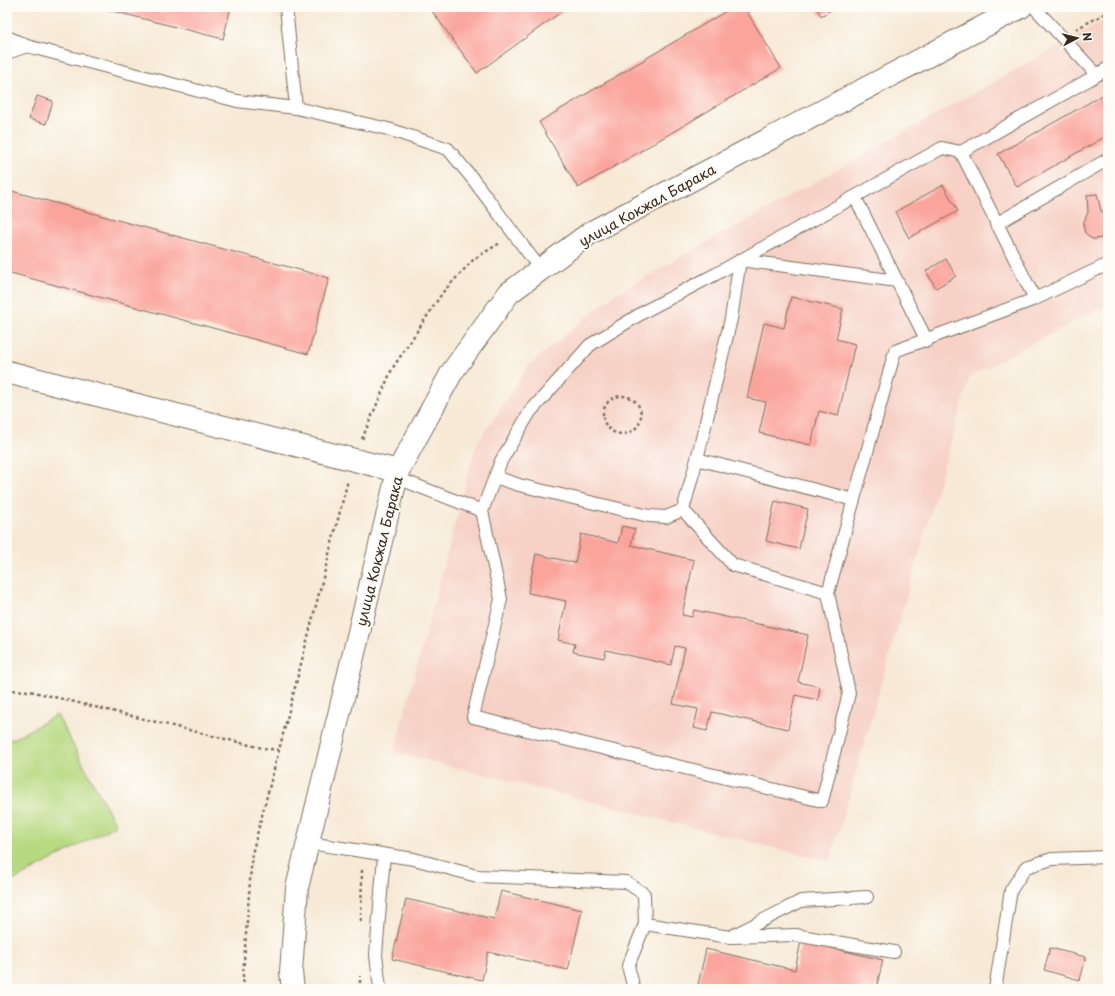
<svg xmlns="http://www.w3.org/2000/svg" width="1115" height="996" font-family="'Playpen Sans',sans-serif">
  <style>
    .built { fill: #f7d1c6 }
    .green { fill: #b7d980; stroke: #79824f }
    .building { fill: #faa49c }
    .lines { fill: none; stroke-linecap: round; stroke-linejoin: round }
    .lane-casing { stroke: #7d6d5e; stroke-width: 14 }
    .street-casing { stroke: #7d6d5e; stroke-width: 24 }
    .path { stroke: #7d6d5e; stroke-width: 2.5; stroke-dasharray: 3 3; stroke-linecap: butt }
    .lane { stroke: #fff; stroke-width: 12 }
    .street { stroke: #fff; stroke-width: 22 }
    .labels { text-anchor: middle; dominant-baseline: central; stroke-width: 4; stroke-linejoin: round; paint-order: stroke }
    .street-label { font-size: 14px; fill: #3b2a1e; stroke: #fdfcf7 }
  </style>
  <rect width="100%" height="100%" fill="#fdfcf7"/>
  <filter id="ink" filterUnits="userSpaceOnUse"><feTurbulence type="fractalNoise" baseFrequency=".025" numOctaves="2"/><feDisplacementMap in="SourceGraphic" scale="8" xChannelSelector="R" yChannelSelector="G"/><feConvolveMatrix kernelMatrix="1 2 1 2 8 2 1 2 1" color-interpolation-filters="sRGB"/></filter>
  <filter id="wash" filterUnits="userSpaceOnUse"><feTurbulence type="fractalNoise" baseFrequency=".012" numOctaves="4" result="noise"/><feDisplacementMap in="SourceGraphic" scale="16" xChannelSelector="R" yChannelSelector="G"/><feGaussianBlur stdDeviation="0.9" result="paint"/><feColorMatrix in="noise" values="0 0 0 0 0 0 0 0 0 0 0 0 0 0 0 0 0 1.4 0 .05"/><feComposite in="paint" operator="in"/></filter>
  <g filter="url(#wash)">
    <rect width="100%" height="100%" fill="#f7e9d5"/>
    <path class="built" d="M1108 18V304L970 376 830 862 394 752 476 445 528 366 615 294Z"/>
    <path class="green" d="M57 715 116 825 7 884V742Z"/>
    <g id="blocks">
      <path class="building" d="M97 7H231L223 39Z
        M429 7H568L477 73Z
        M733 7H744L781 68 578 188 539 122Z
        M816 7H836L821 16Z
        M1108 92V135L1017 187 998 154Z
        M37 96 53 101 46 124 29 119Z
        M943 185 958 211 909 238 895 212Z
        M8 190 329 278 308 354 7 272Z
        M1097 194 1101 211 1108 216V234L1102 238 1095 239H1092L1085 233 1083 224 1088 212 1087 195Z
        M946 259 956 276 936 288 926 271Z
        M791 297 843 309 836 339 855 344 838 416 819 411 811 445 759 433 766 402 747 398 764 323 784 328Z
        M775 501 808 509 799 549 766 541Z
        M622 526 635 529 631 545 694 560 682 615 692 617 694 610 808 635 798 682 820 687 818 700 795 695 788 729 712 712 707 731 694 728 698 709 673 704 685 648 675 646 671 665 606 650 604 658 573 652 575 644 558 640 566 601 528 593 536 554 575 563 581 534 618 543Z
        M501 891 582 910 568 970 488 952 482 980 392 959 406 899 494 919Z
        M801 941 883 960 876 989H697L706 949 795 970Z
        M1050 948 1086 957 1080 980 1044 970Z"/>
    </g>
  </g>
  <g filter="url(#ink)">
    <use href="#blocks" fill-opacity="0" stroke="#7d6d5e" stroke-width="1"/>
    <g class="lines">
      <defs>
        <path id="lane" d="M286 7 296 108
          M1034 7 1097 75 1108 68
          M7 37 27 46
          M7 53 27 46 237 101 296 108 388 129 448 149 472 178 541 270
          M1097 75 961 152 1035 299 1108 264
          M855 197 927 341
          M996 224 1105 161
          M495 477 519 485 649 516 666 517 683 510 697 459
          M397 478 482 511 501 599 473 717 822 801 849 693 828 593 895 351 1035 299
          M854 500 697 459 731 319 740 260 897 281
          M683 510 733 565 828 593
          M482 511 501 461 530 412 590 345 647 310 716 274 942 148 961 152
          M309 843 414 859 477 876 626 882 644 894 645 924 628 966 634 989
          M645 924 730 937 801 901 867 897
          M733 937 795 935 894 952
          M380 989 376 955 384 855
          M995 989 1011 890 1026 867 1052 859 1108 857"/>
        <path id="street" d="M7 372 398 471
          M293 989 291 972 297 888 398 471 452 372 509 293 590 233 1021 7"/>
      </defs>
      <use href="#lane" class="lane-casing"/>
      <use href="#street" class="street-casing"/>
      <path class="path" d="M1076 29 1108 12
        M603 415a19 19 0 1 1 38 0a19 19 0 1 1-38 0Z
        M362 439 392 369 443 292 474 259 500 243
        M7 690 30 691 262 748 279 750 348 480
        M361 921 362 868
        M244 989 243 975 252 854 279 750
        M360 989V976"/>
      <use href="#lane" class="lane"/>
      <use href="#street" class="street"/>
    </g>
  </g>
  <g class="labels">
    <g class="street-label">
      <text transform="translate(647 205) rotate(-29)">улица Кокжал Барака</text>
      <text transform="translate(379 551) rotate(-76)">улица Кокжал Барака</text>
    </g>
  </g>
  <rect width="1115" height="996" fill="none" stroke="#fdfcf7" stroke-width="24"/>
  <g transform="translate(1077 38) rotate(83)" stroke="#fdfcf7" stroke-width="3" paint-order="stroke">
  <path d="M0-3L7 15L0 10L-7 15Z" fill="#3b2a1e"/>
  <text y="-6" font-size="11" font-weight="bold" text-anchor="middle" fill="#3b2a1e">N</text>
  </g>
</svg>
